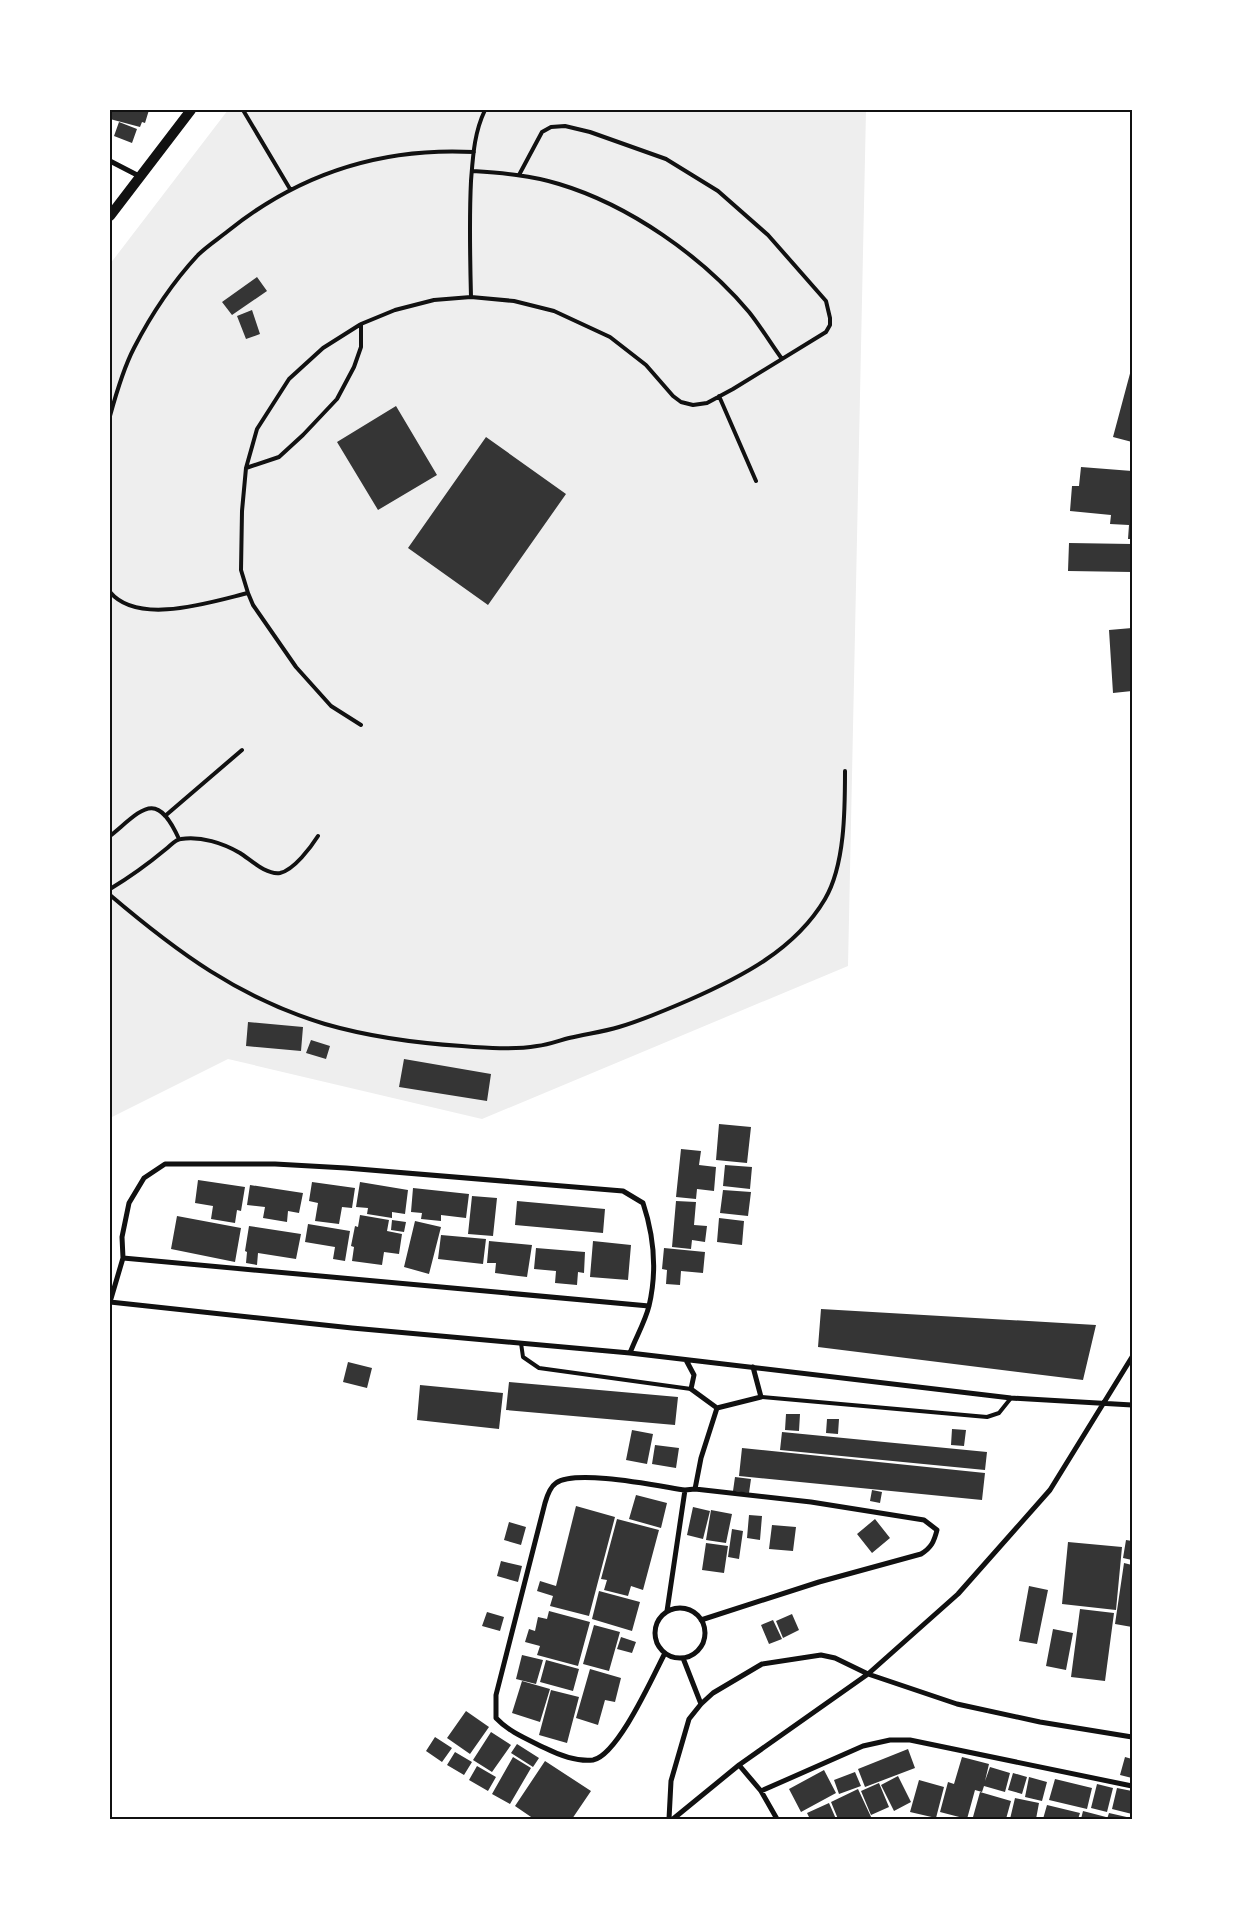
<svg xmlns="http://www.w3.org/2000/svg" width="1242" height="1929" font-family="Quicksand,sans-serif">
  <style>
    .green { fill: #eee }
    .building { fill: #353535 }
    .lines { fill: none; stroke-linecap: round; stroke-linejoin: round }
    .service { stroke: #111; stroke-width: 4 }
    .minor { stroke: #111; stroke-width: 5 }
    .secondary { stroke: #111; stroke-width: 10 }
    .neatline { fill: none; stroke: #111; stroke-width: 2 }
  </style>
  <rect width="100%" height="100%" fill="#fff"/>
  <path class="green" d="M228 110H866L848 966 482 1119 228 1059 110 1118V264Z"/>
  <path class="building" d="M110 110H149L145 123 142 122 140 127 110 119Z
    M119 122 137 129 132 143 114 136Z
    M257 277 267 291 232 315 222 302Z
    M252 310 260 334 246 339 237 316Z
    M1132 366V442L1113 437Z
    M396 406 437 475 378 510 337 442Z
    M486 437 566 494 488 605 408 548Z
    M1081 467 1132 471V539H1128L1129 525 1110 524 1111 515 1070 511 1072 486H1079Z
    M1069 543 1132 544V572L1068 571Z
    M1132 628V691L1113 693 1109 630Z
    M248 1022 303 1027 301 1051 246 1046Z
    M311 1040 330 1046 326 1059 306 1053Z
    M404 1059 491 1074 487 1101 399 1087Z
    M719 1124 751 1127 747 1163 716 1160Z
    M681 1149 701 1151 699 1165 716 1167 714 1191 697 1189 696 1199 676 1197Z
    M725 1165 752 1167 750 1189 723 1186Z
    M198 1180 245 1187 241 1211 237 1210 235 1223 211 1219 213 1206 195 1203Z
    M312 1182 355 1188 352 1208 342 1207 339 1224 315 1221 318 1203 309 1201Z
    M360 1182 408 1190 405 1214 392 1212V1218L367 1214 368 1208 356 1207Z
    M250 1185 303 1193 299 1213 288 1211 287 1222 263 1218 265 1207 247 1205Z
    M413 1188 469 1194 466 1218 441 1215V1221L421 1219 422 1213 411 1212Z
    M723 1190 751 1192 748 1216 720 1213Z
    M472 1196 497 1198 493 1236 468 1234Z
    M517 1201 605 1209 603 1233 515 1225Z
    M676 1201 696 1202 694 1225 707 1226 705 1242 692 1240 691 1249 672 1247Z
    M360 1215 389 1220 387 1231 402 1234 399 1254 384 1252 382 1265 352 1261 354 1247 351 1246 355 1226 358 1227Z
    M177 1216 241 1228 235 1262 171 1249Z
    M719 1218 744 1221 742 1245 717 1242Z
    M392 1220 406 1222 404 1232 391 1230Z
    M415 1221 441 1227 429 1274 404 1267Z
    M308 1224 350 1231 345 1261 333 1259 335 1247 305 1242Z
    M249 1226 301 1234 296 1259 258 1253 257 1265 246 1263 247 1252 245 1251Z
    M441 1235 486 1239 483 1264 438 1259Z
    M489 1241 532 1245 527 1277 495 1273 496 1263H487Z
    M593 1241 631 1245 628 1280 590 1277Z
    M536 1248 585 1252 584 1273 578 1272 577 1285 555 1283 556 1271 534 1269Z
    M664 1248 705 1252 703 1273 681 1271 680 1285 666 1284 667 1270 662 1269Z
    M821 1309 1096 1325 1083 1380 818 1347Z
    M348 1362 372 1368 367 1388 343 1382Z
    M509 1382 678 1397 675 1425 506 1410Z
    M420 1385 503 1393 499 1429 417 1420Z
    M786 1414H800L799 1431 785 1430Z
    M827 1419H839L838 1434 826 1433Z
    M952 1429 966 1430 964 1446 951 1445Z
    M632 1430 653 1434 647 1464 626 1460Z
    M782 1432 987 1452 985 1470 780 1450Z
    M655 1445 679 1448 676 1468 652 1464Z
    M742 1448 985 1473 982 1500 739 1476Z
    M735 1477 751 1479 749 1493 733 1491Z
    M872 1490 882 1492 880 1503 870 1501Z
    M636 1495 667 1503 661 1528 629 1519Z
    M576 1506 615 1517 589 1616 550 1606 553 1596 537 1591 540 1581 556 1586Z
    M693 1507 710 1511 703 1539 687 1535Z
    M711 1510 732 1514 726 1543 706 1540Z
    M749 1515 762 1516 760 1540 747 1538Z
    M617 1519 659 1530 643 1590 631 1586 628 1596 604 1590 607 1580 601 1579Z
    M875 1519 890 1538 872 1553 857 1534Z
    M509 1522 526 1527 521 1545 504 1540Z
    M772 1525 796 1527 793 1551 769 1549Z
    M732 1529 743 1531 739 1559 728 1557Z
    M1126 1540 1132 1541V1560L1123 1558Z
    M1068 1542 1122 1547 1116 1610 1062 1604Z
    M706 1543 728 1546 724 1573 702 1570Z
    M501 1561 522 1566 518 1582 497 1576Z
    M1124 1563 1132 1565V1627L1115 1624Z
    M1029 1586 1048 1590 1037 1644 1019 1641Z
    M599 1591 640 1602 632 1631 592 1619Z
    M1080 1609 1114 1613 1105 1681 1071 1677Z
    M549 1611 590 1622 578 1666 537 1655 540 1646 525 1642 529 1629 535 1631 538 1617 547 1619Z
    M487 1612 504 1617 500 1631 482 1626Z
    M792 1614 799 1630 783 1638 776 1621Z
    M773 1620 782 1639 769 1644 761 1625Z
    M594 1625 620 1632 609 1671 583 1664Z
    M1053 1629 1073 1633 1066 1670 1046 1666Z
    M621 1637 636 1642 632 1653 617 1649Z
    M522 1655 543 1660 536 1684 516 1679Z
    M546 1660 579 1669 573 1691 540 1682Z
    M590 1669 621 1678 615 1702 605 1700 598 1725 576 1718Z
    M522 1681 550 1689 540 1722 512 1713Z
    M551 1690 579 1697 567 1743 539 1735Z
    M466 1711 489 1727 470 1754 447 1738Z
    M491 1732 511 1745 492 1772 473 1760Z
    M435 1737 452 1748 442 1762 426 1751Z
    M517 1744 539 1758 533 1767 511 1753Z
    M908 1749 915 1768 865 1787 858 1769Z
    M455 1752 472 1762 464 1775 447 1765Z
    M513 1757 531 1768 510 1804 492 1794Z
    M962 1757 989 1764 985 1781 990 1767 1010 1773 1005 1792 984 1786 982 1792 975 1790 967 1819 940 1812 948 1782 954 1784Z
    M1125 1757 1132 1759V1778L1120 1775Z
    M545 1761 591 1791 572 1819H534L515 1806Z
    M477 1766 496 1777 488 1791 469 1780Z
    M824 1770 836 1793 801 1812 789 1789Z
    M855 1772 861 1786 839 1794 834 1780Z
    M1013 1773 1027 1777 1022 1794 1008 1790Z
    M898 1776 911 1802 894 1811 881 1785Z
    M1029 1777 1047 1782 1042 1801 1025 1797Z
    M1055 1779 1092 1788 1087 1809 1049 1800Z
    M919 1780 944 1787 936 1818 910 1812Z
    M879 1783 889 1807 871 1815 861 1791Z
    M1097 1784 1113 1788 1107 1812 1091 1808Z
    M1117 1788 1132 1791V1814L1112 1809Z
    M858 1789 872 1819H838L831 1802Z
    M980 1792 1011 1801 1006 1819H980L973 1817Z
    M1015 1798 1039 1803 1036 1819H1010Z
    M829 1803 836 1819H810L807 1813Z
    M1047 1805 1080 1813 1078 1819H1043Z
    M1083 1811 1106 1817V1819H1081Z
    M1109 1813 1131 1818V1819H1107Z"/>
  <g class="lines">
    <path class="service" d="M243 110 290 189
      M472 171C501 173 531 175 559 184 629 205 702 256 749 312 761 327 771 344 782 359
      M471 297C470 258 469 220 471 181 473 156 474 133 485 110
      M719 396 756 481
      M110 416C116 394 123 369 134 348 151 315 173 282 198 255 207 246 218 239 228 231 300 173 381 147 474 152
      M246 468 279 457 303 435 337 399 354 367 361 347V324
      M110 592C138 626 211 602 248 593L253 605 296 667 331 706 361 725
      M248 593 241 570 242 511 246 468 257 429 289 379 323 348 361 324 395 310 434 300 471 297 514 301 554 311 610 337 646 365 673 396 681 402 693 405 707 403 733 389 826 332 830 325V318L826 301 768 235 718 191 666 159 590 132 565 126 551 127 542 132 519 175
      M165 816 242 750
      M110 836C142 810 156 788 179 839
      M110 889C130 877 148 864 166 849 171 845 176 839 181 839 201 836 223 843 240 853 251 860 266 875 280 873 294 870 311 847 318 836
      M110 895C177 952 239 998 325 1024 370 1037 415 1043 462 1046 487 1048 513 1050 537 1046 548 1045 558 1041 569 1038 585 1034 603 1032 619 1027 643 1020 666 1010 689 1000 741 977 795 950 825 899 845 865 845 809 845 771
      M521 1343 523 1357 539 1368 691 1389
      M761 1397 987 1417 999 1413 1011 1398"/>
    <path class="minor" d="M110 161 139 176
      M123 1258 649 1306
      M630 1353C636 1337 645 1322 649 1306 657 1272 654 1236 643 1203L623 1191 346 1168 275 1164H165L144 1178 129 1203 122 1237 123 1258 110 1302 352 1328 630 1353 1011 1398 1132 1405
      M686 1360 694 1375 691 1389 717 1408 761 1397 753 1367
      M695 1489 701 1458 717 1408
      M655 1633a25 25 0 1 1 50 0a25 25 0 1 1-50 0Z
      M667 1611 685 1490
      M665 1653C653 1676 618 1755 593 1760 576 1762 559 1755 545 1748 527 1739 509 1732 496 1718V1695L545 1503C547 1496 550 1487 556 1483 576 1469 658 1486 685 1490L695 1489 811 1502 924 1520 937 1530C934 1542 931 1548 921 1554L819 1582 701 1620
      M683 1658 701 1704
      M739 1765 761 1791 777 1819
      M761 1791 863 1746 890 1740H910L1132 1786
      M669 1819 671 1781 689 1719 701 1704 713 1693 762 1664 821 1655 835 1658 868 1674 957 1704 1040 1722 1132 1737
      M673 1819 739 1765 868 1674 958 1594 1050 1490 1132 1357"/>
    <path class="secondary" d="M110 216 191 110"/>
  </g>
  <rect width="1242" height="1929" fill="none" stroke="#ffffff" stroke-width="222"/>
  <rect x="111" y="111" width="1020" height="1707" class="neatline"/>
</svg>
